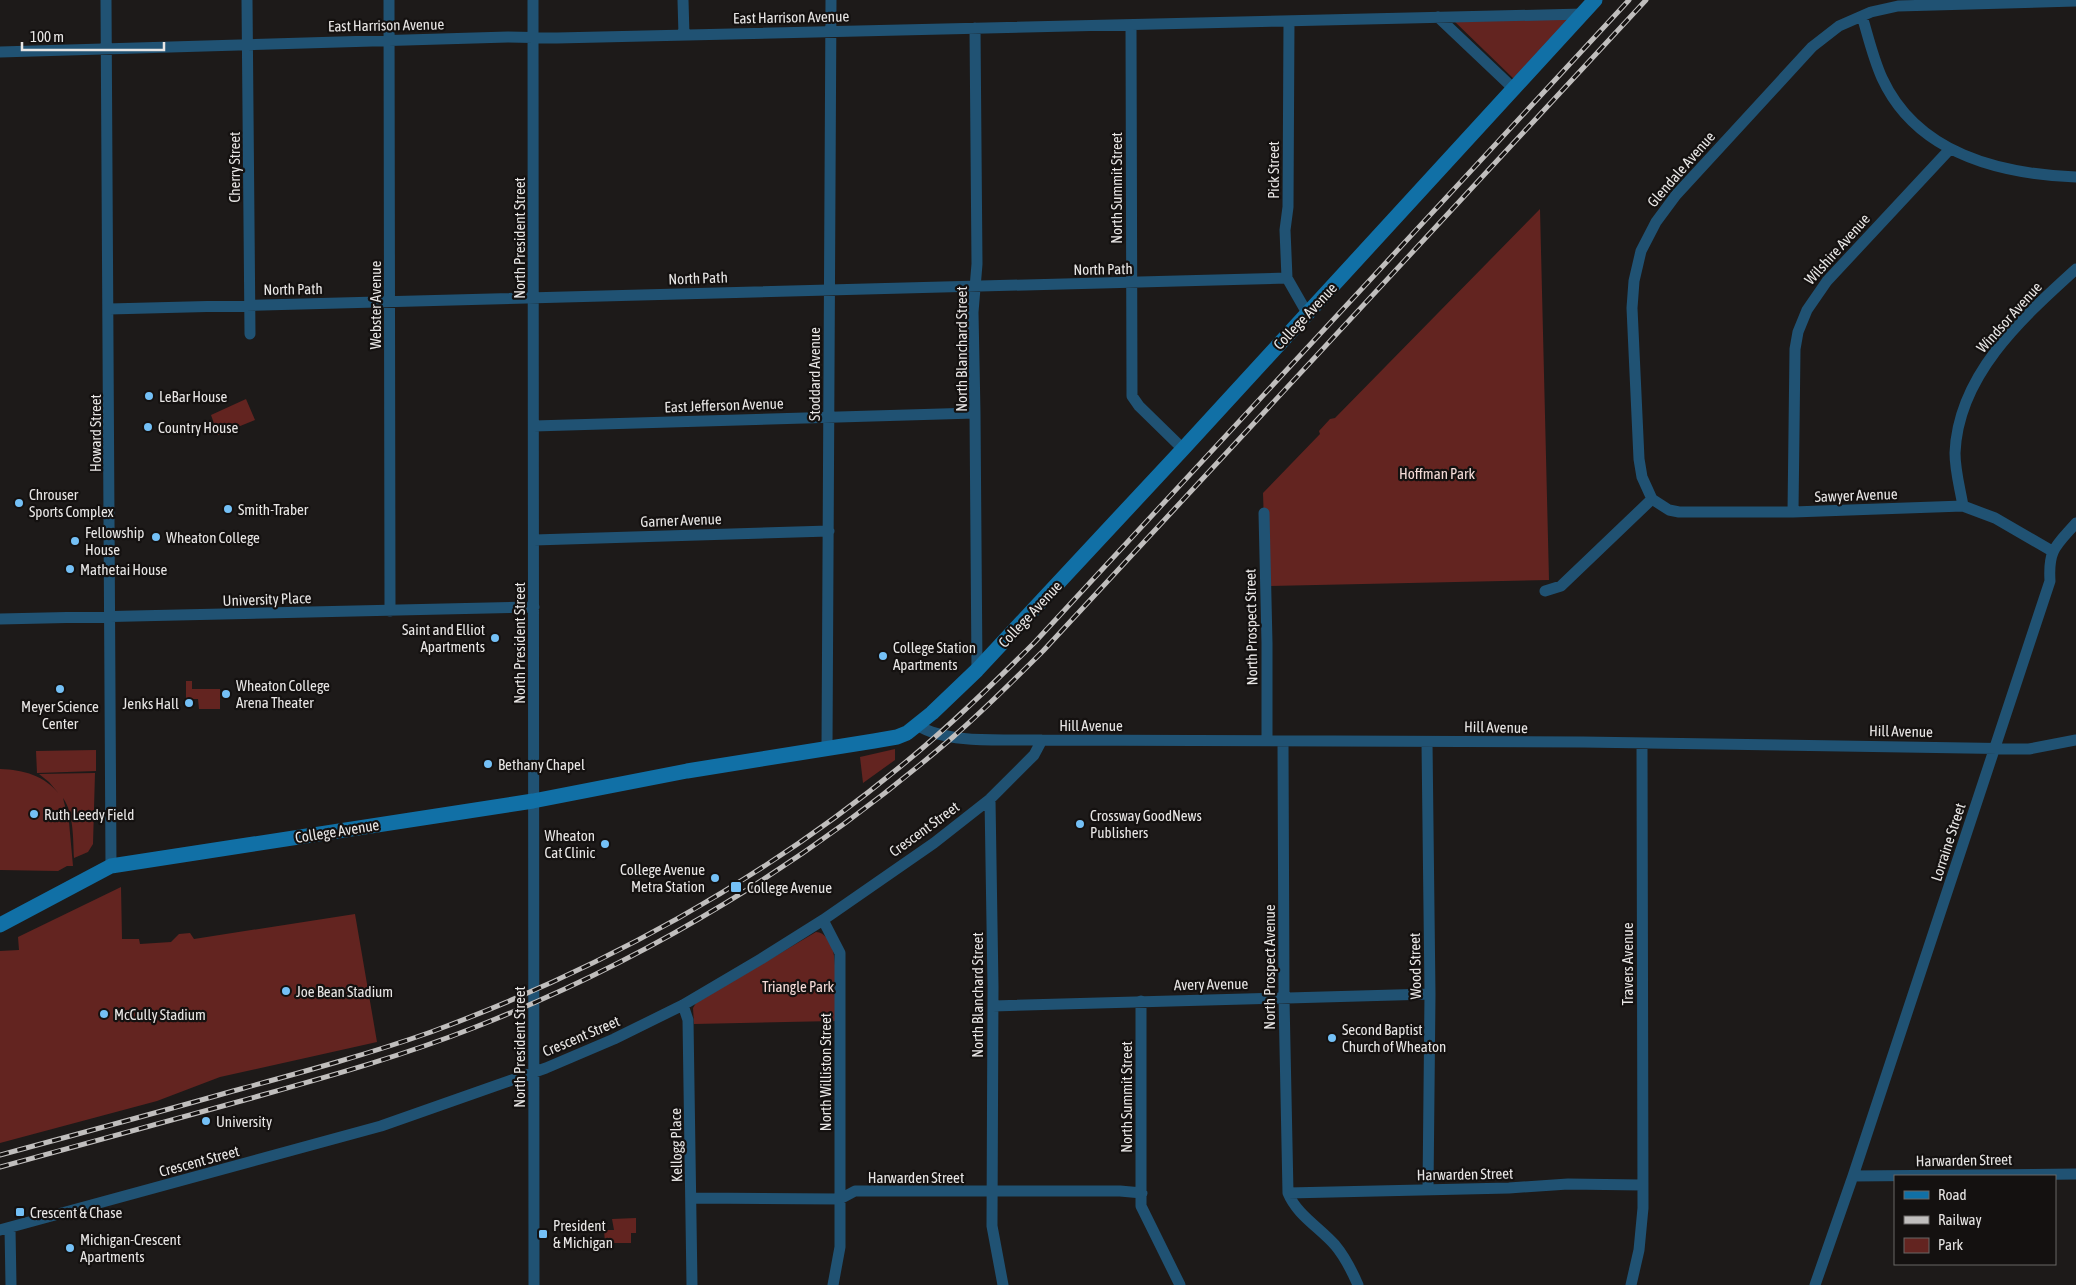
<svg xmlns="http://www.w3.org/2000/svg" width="2076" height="1285" font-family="'Asap Condensed',sans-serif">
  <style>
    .green { fill: #632420 }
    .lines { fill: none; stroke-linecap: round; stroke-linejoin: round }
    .street { stroke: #205273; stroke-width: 11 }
    .secondary { stroke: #1170a6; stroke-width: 15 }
    .rail-casing { stroke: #c0bebd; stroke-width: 5 }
    .rail { stroke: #141110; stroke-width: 3; stroke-dasharray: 9; stroke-linecap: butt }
    .poi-dot { fill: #74c0f6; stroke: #141110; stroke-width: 2 }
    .labels { text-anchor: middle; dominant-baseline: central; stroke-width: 4.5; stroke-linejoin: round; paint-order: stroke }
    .street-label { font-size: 15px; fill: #e8e6e5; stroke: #141110 }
    .poi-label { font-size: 15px; fill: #e8e6e5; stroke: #141110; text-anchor: start }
    .park-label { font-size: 15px; fill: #f4dbd7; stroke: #141110 }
  </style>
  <rect width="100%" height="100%" fill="#1d1a19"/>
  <path class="green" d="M1577 17 1517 82 1453 20Z
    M1540 209 1549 580 1266 586 1263 493 1320 434 1319 431 1330 419 1335 418Z
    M246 399 255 420 218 435 211 415Z
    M186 681H192V689H220V709H199L198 699H186Z
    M895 749V760L863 783 860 757Z
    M96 750V771L37 773 36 751Z
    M0 769C24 770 44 775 60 795L49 782 39 774 95 773 93 844 88 852 74 858C73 840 74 813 63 798L69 822 73 866H67L58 871 0 870Z
    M121 887 122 939H139L140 944 171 942 179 934 190 933 194 939 355 914 377 1042 220 1077 157 1101 0 1143V951L19 950 18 937Z
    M816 932C825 932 831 943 833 951 837 964 835 1005 835 1021L694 1024 693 1008 696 1003Z
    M636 1218V1233H631V1243H605L604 1230H614L612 1219Z"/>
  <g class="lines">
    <path class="street" d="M106 0 111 866
      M247 0 250 334
      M389 0 390 611
      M533 0 534 1285
      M683 0 684 35
      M1862 16C1868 36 1873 58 1882 78 1917 154 1999 174 2076 177
      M1438 17 1515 90
      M1289 21 1288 207 1285 230 1287 278 1307 313
      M1131 25 1132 396 1139 406 1183 449
      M975 28 977 264 973 312 975 413 977 670
      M0 52 508 37 557 38 1583 14
      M109 309 1287 278
      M534 426 975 413
      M1652 499 1669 510 1679 512H1793L1963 506 1995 518 2052 551
      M1963 506C1960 488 1955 471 1955 453 1958 375 2022 318 2076 269
      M1793 512 1795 349 1798 332 1807 310 1827 281 1950 149
      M1264 513 1267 643V740
      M534 540 829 531
      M1545 591 1561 586 1652 499 1642 477 1639 459 1632 308 1634 281 1641 251 1656 222 1676 195 1812 47 1839 26 1871 12 1898 6 2076 1
      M0 619 534 607
      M917 725C949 745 1005 739 1042 740L1583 742 2029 749 2076 740
      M1283 741 1284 998 1288 1193C1297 1215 1319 1227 1335 1245 1345 1257 1352 1271 1358 1285
      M1427 742 1430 994 1428 1190
      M827 747 831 0
      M990 799 993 987 992 1226 1003 1285
      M823 920 840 953V1247L833 1285
      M1141 1001V1206L1180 1285
      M683 1005 688 1020 692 1285
      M993 1006 1430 994
      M1853 1176 2076 1174
      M1288 1193 1509 1188 1568 1184 1642 1185
      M692 1198 840 1199 855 1191H1120L1142 1193
      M10 1228 11 1285
      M0 1230 381 1126 546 1068 614 1039 683 1005 761 959 823 920 934 843 990 799 1034 755 1042 740
      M1631 1285 1639 1250 1643 1208 1642 744
      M1815 1285 1853 1176 2050 581C2048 549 2056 546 2076 523"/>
    <path class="secondary" d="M0 925 111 866 533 801 687 771 874 741 897 737 907 733 932 713 977 670 1183 449 1595 0"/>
    <defs>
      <path id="rail" d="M0 1155C78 1134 156 1113 233 1091 299 1073 366 1055 431 1032 599 970 762 881 901 766 948 728 992 685 1035 642L1629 0
        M0 1167C80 1145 160 1123 241 1101 319 1079 397 1058 473 1028 648 960 811 860 953 737 984 710 1014 680 1043 651L1646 0"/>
    </defs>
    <use href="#rail" class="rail-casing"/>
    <use href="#rail" class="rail"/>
  </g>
  <g class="poi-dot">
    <circle cx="149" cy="396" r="5"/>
    <circle cx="148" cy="427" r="5"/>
    <circle cx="19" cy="503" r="5"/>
    <circle cx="228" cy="509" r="5"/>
    <circle cx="156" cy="537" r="5"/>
    <circle cx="75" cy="541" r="5"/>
    <circle cx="70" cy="569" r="5"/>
    <circle cx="495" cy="638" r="5"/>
    <circle cx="883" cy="656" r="5"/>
    <circle cx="60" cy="689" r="5"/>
    <circle cx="226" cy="694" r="5"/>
    <circle cx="189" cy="703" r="5"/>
    <circle cx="488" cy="764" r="5"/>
    <circle cx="34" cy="814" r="5"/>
    <circle cx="1080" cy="824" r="5"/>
    <circle cx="605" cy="844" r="5"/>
    <circle cx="715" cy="878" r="5"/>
    <rect x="730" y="881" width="12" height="12" rx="2.5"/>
    <circle cx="286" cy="991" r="5"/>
    <circle cx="104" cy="1014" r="5"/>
    <circle cx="1332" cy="1038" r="5"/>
    <circle cx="206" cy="1121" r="5"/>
    <rect x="15" y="1207" width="10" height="10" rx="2.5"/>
    <rect x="538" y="1229" width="10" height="10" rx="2.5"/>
    <circle cx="70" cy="1248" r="5"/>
  </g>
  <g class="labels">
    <g class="street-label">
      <text transform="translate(791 17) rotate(-1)">East Harrison Avenue</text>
      <text transform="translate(386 25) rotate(-1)">East Harrison Avenue</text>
      <text transform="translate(234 167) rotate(-90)">Cherry Street</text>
      <text transform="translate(1681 169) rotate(-49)">Glendale Avenue</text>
      <text transform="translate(1273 170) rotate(-90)">Pick Street</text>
      <text transform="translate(1116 188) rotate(-90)">North Summit Street</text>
      <text transform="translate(519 238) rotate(-90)">North President Street</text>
      <text transform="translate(1837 249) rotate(-48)">Wilshire Avenue</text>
      <text transform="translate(1103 269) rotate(-1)">North Path</text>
      <text transform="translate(698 278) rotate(-2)">North Path</text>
      <text transform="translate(293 289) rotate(-1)">North Path</text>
      <text transform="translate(375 305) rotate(-90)">Webster Avenue</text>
      <text transform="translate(1305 316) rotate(-47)">College Avenue</text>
      <text transform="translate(2009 317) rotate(-48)">Windsor Avenue</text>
      <text transform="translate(961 349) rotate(-90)">North Blanchard Street</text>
      <text transform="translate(814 374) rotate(-90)">Stoddard Avenue</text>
      <text transform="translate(724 405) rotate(-2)">East Jefferson Avenue</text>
      <text transform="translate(95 433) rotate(-90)">Howard Street</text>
      <text transform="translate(1856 495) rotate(-2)">Sawyer Avenue</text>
      <text transform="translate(681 520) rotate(-2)">Garner Avenue</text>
      <text transform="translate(267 599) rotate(-2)">University Place</text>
      <text transform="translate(1030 614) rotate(-47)">College Avenue</text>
      <text transform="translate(1251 627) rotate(-91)">North Prospect Street</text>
      <text transform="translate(519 643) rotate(-90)">North President Street</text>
      <text x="1091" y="725">Hill Avenue</text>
      <text transform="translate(1496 727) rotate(1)">Hill Avenue</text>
      <text transform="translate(1901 731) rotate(1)">Hill Avenue</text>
      <text transform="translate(924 829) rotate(-36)">Crescent Street</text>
      <text transform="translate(337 831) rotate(-9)">College Avenue</text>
      <text transform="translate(1948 842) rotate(-72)">Lorraine Street</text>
      <text transform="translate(1627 964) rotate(-90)">Travers Avenue</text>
      <text transform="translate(1415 966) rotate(-91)">Wood Street</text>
      <text transform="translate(1269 967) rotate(-90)">North Prospect Avenue</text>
      <text transform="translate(1211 984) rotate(-1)">Avery Avenue</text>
      <text transform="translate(977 995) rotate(-90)">North Blanchard Street</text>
      <text transform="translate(581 1036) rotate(-23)">Crescent Street</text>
      <text transform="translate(519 1047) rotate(-90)">North President Street</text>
      <text transform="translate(825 1072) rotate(-90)">North Williston Street</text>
      <text transform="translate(1126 1097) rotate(-90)">North Summit Street</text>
      <text transform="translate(676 1145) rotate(-91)">Kellogg Place</text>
      <text transform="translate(1964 1160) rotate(-1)">Harwarden Street</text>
      <text transform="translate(199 1161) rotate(-15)">Crescent Street</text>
      <text transform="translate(1465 1174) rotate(-1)">Harwarden Street</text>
      <text x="916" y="1177">Harwarden Street</text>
    </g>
    <g class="poi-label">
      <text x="159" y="396">LeBar House</text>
      <text x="158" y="427">Country House</text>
      <text x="29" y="494">Chrouser<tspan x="29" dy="17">Sports Complex</tspan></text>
      <text x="238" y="509">Smith-Traber</text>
      <text x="85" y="532">Fellowship<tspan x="85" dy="17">House</tspan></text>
      <text x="166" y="537">Wheaton College</text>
      <text x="80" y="569">Mathetai House</text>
      <text x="485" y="629" text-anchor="end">Saint and Elliot<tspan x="485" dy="17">Apartments</tspan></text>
      <text x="893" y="647">College Station<tspan x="893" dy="17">Apartments</tspan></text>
      <text x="236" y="685">Wheaton College<tspan x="236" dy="17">Arena Theater</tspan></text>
      <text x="179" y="703" text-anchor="end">Jenks Hall</text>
      <text x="60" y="706" text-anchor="middle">Meyer Science<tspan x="60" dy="17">Center</tspan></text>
      <text x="498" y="764">Bethany Chapel</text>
      <text x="44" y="814">Ruth Leedy Field</text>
      <text x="1090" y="815">Crossway GoodNews<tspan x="1090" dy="17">Publishers</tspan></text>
      <text x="595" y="835" text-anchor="end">Wheaton<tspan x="595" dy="17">Cat Clinic</tspan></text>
      <text x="705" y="869" text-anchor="end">College Avenue<tspan x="705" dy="17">Metra Station</tspan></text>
      <text x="747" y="887">College Avenue</text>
      <text x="296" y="991">Joe Bean Stadium</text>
      <text x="114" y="1014">McCully Stadium</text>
      <text x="1342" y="1029">Second Baptist<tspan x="1342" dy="17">Church of Wheaton</tspan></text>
      <text x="216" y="1121">University</text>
      <text x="30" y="1212">Crescent &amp; Chase</text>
      <text x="553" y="1225">President<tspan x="553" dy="17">&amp; Michigan</tspan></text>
      <text x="80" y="1239">Michigan-Crescent<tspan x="80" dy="17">Apartments</tspan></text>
    </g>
    <g class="park-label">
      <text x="1437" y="473">Hoffman Park</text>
      <text x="798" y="986">Triangle Park</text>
    </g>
  </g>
  <rect x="1894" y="1175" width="162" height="90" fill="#141110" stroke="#696665"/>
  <rect x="1904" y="1191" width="25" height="8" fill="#1170a6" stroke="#696665"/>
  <text x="1938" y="1200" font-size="15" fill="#e8e6e5">Road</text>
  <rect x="1904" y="1216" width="25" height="8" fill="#c0bebd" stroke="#696665"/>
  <text x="1938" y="1225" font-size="15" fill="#e8e6e5">Railway</text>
  <rect x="1904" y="1238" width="25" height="15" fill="#632420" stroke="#696665"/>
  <text x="1938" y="1250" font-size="15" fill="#e8e6e5">Park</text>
  <path d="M22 42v8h142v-8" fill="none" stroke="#e8e6e5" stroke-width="2.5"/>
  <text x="30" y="42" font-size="15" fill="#e8e6e5" stroke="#141110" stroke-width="4" paint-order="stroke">100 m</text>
</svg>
